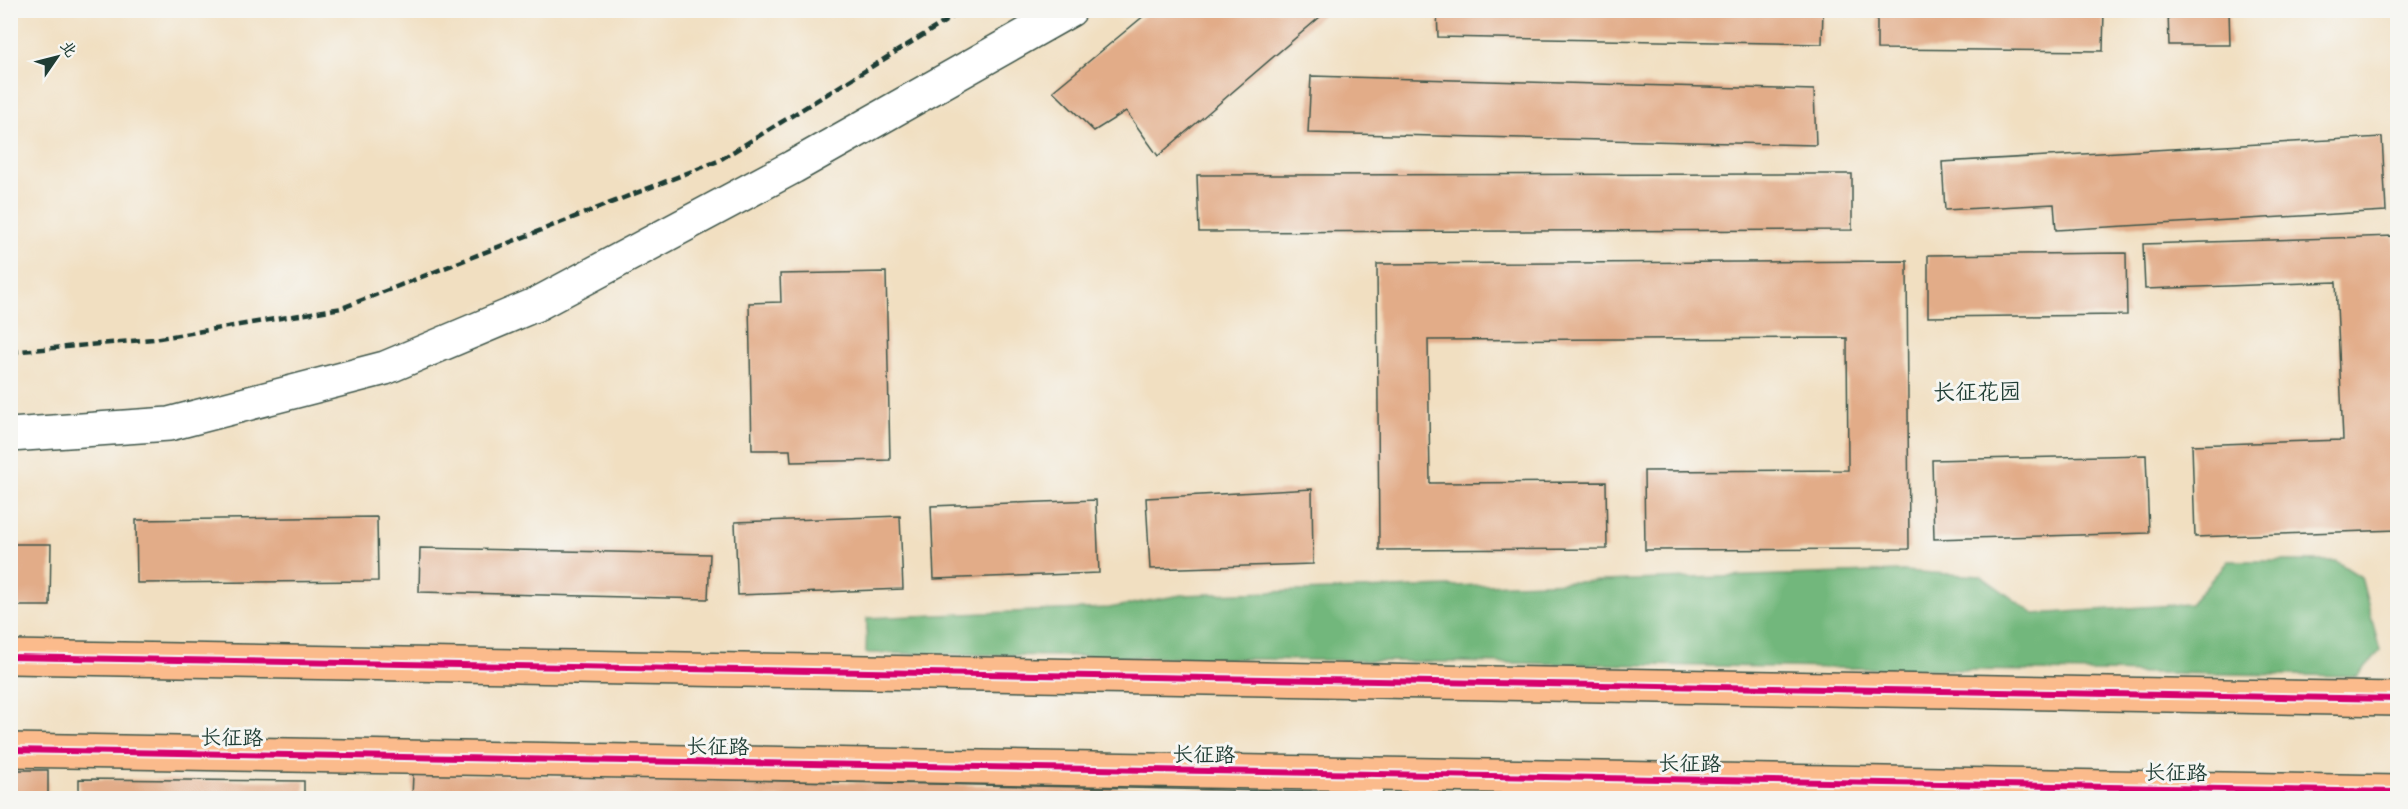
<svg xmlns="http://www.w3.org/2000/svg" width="2408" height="809" font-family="Itim,'LXGW WenKai TC',sans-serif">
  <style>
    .forest { fill: #72b77b; stroke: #487a58; stroke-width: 1.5 }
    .building { fill: #e2ac88 }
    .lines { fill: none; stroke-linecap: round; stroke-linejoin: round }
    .minor-casing { stroke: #3e5549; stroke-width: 36 }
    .major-casing { stroke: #3e5549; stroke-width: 36 }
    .minor { stroke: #fff; stroke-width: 33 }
    .major { stroke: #fbbb8c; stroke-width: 33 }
    .rail { stroke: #1f3d34; stroke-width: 4.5; stroke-dasharray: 9 4.5; stroke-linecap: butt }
    .cycleway-casing { stroke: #f6f6f2; stroke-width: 10 }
    .cycleway { stroke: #d6006c; stroke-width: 6 }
    .labels { text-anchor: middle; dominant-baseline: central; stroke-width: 6; stroke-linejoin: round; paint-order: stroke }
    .street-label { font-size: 21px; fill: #1f3d34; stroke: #f6f6f2 }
    .neighbourhood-label { font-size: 22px; fill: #1f3d34; stroke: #f6f6f2 }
  </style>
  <rect width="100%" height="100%" fill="#f6f6f2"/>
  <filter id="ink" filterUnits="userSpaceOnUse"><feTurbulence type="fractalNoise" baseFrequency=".0167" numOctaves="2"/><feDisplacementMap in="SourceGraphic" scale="12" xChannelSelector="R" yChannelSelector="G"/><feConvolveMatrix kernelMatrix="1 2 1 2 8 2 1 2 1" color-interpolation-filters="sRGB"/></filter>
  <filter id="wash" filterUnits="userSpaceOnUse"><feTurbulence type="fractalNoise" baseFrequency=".008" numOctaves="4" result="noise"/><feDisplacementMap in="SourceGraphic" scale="24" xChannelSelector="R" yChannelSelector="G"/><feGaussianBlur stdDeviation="1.35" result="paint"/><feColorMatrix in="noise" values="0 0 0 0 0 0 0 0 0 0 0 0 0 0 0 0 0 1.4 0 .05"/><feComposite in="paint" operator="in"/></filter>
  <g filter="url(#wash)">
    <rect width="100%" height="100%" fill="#f1dfc1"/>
    <path class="forest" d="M2228 561H2336L2361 577 2380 651 2357 676 866 653 867 618 1109 608 1181 595 1903 571 1981 576 2034 614 2190 604Z"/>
    <g id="blocks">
      <path class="building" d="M1151 10H1328L1158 156 1126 111 1094 131 1053 91Z
        M1437 10H1823L1822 44 1438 37Z
        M1877 10H2104L2103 51 1877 49Z
        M2168 10H2229L2230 45H2169Z
        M1311 76 1814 90 1816 145 1308 133Z
        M2382 137 2386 211 2056 230 2054 204 1945 210 1942 162Z
        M1852 174V230L1199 232 1197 175Z
        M2394 236 2398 326V530L2195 537 2192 445 2343 440 2336 282 2145 289 2143 244Z
        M2126 253 2127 315 1928 317V255Z
        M1907 261 1909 549 1645 550 1644 471 1848 470 1847 338 1428 340 1430 483 1606 482 1607 549 1379 550 1377 264Z
        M886 272 890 460 791 462 790 450H752L749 303 781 302 780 274Z
        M2146 455 2149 533 1934 539 1932 460Z
        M1312 489 1313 564 1150 569 1146 498Z
        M1096 500 1099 573 934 579 931 506Z
        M900 516 903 589 738 595 735 522Z
        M377 517 378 581 137 583 136 520Z
        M10 544H51L50 606H10Z
        M420 548 710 554 708 599 419 592Z
        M10 770H48V798H10Z
        M413 773 1311 792V798H412Z
        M79 779 304 781V798H79Z"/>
    </g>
  </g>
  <g filter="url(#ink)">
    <use href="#blocks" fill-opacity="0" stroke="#3e5549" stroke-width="1.5"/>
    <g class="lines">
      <defs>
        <path id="minor" d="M10 435 169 424 385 368 537 304 793 167 1070 10
          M1365 798 1367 774"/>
        <path id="major" d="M10 657 2398 699
          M10 750 2398 792"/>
      </defs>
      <use href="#minor" class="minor-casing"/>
      <use href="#major" class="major-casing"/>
      <use href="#minor" class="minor"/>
      <use href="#major" class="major"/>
      <path class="rail" d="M10 352 154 339 342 308 718 161 964 10"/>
      <defs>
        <path id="cycleway" d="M10 657 2398 699
          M10 750 2398 792"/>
      </defs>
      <use href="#cycleway" class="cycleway-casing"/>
      <use href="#cycleway" class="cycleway"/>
    </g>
  </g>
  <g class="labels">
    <g class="street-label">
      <text transform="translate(232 737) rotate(1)">长征路</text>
      <text transform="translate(718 746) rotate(1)">长征路</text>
      <text transform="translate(1204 754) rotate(1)">长征路</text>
      <text transform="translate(1690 763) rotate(1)">长征路</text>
      <text transform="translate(2176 772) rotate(1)">长征路</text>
    </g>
    <g class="neighbourhood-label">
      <text x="1977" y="391">长征花园</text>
    </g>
  </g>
  <rect width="2408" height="809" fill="none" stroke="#f6f6f2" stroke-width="36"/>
  <g transform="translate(57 57) rotate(55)" stroke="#f6f6f2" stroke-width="4.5" paint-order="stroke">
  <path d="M0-4.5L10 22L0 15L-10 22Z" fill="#1f3d34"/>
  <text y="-9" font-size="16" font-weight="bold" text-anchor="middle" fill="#1f3d34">北</text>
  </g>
</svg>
